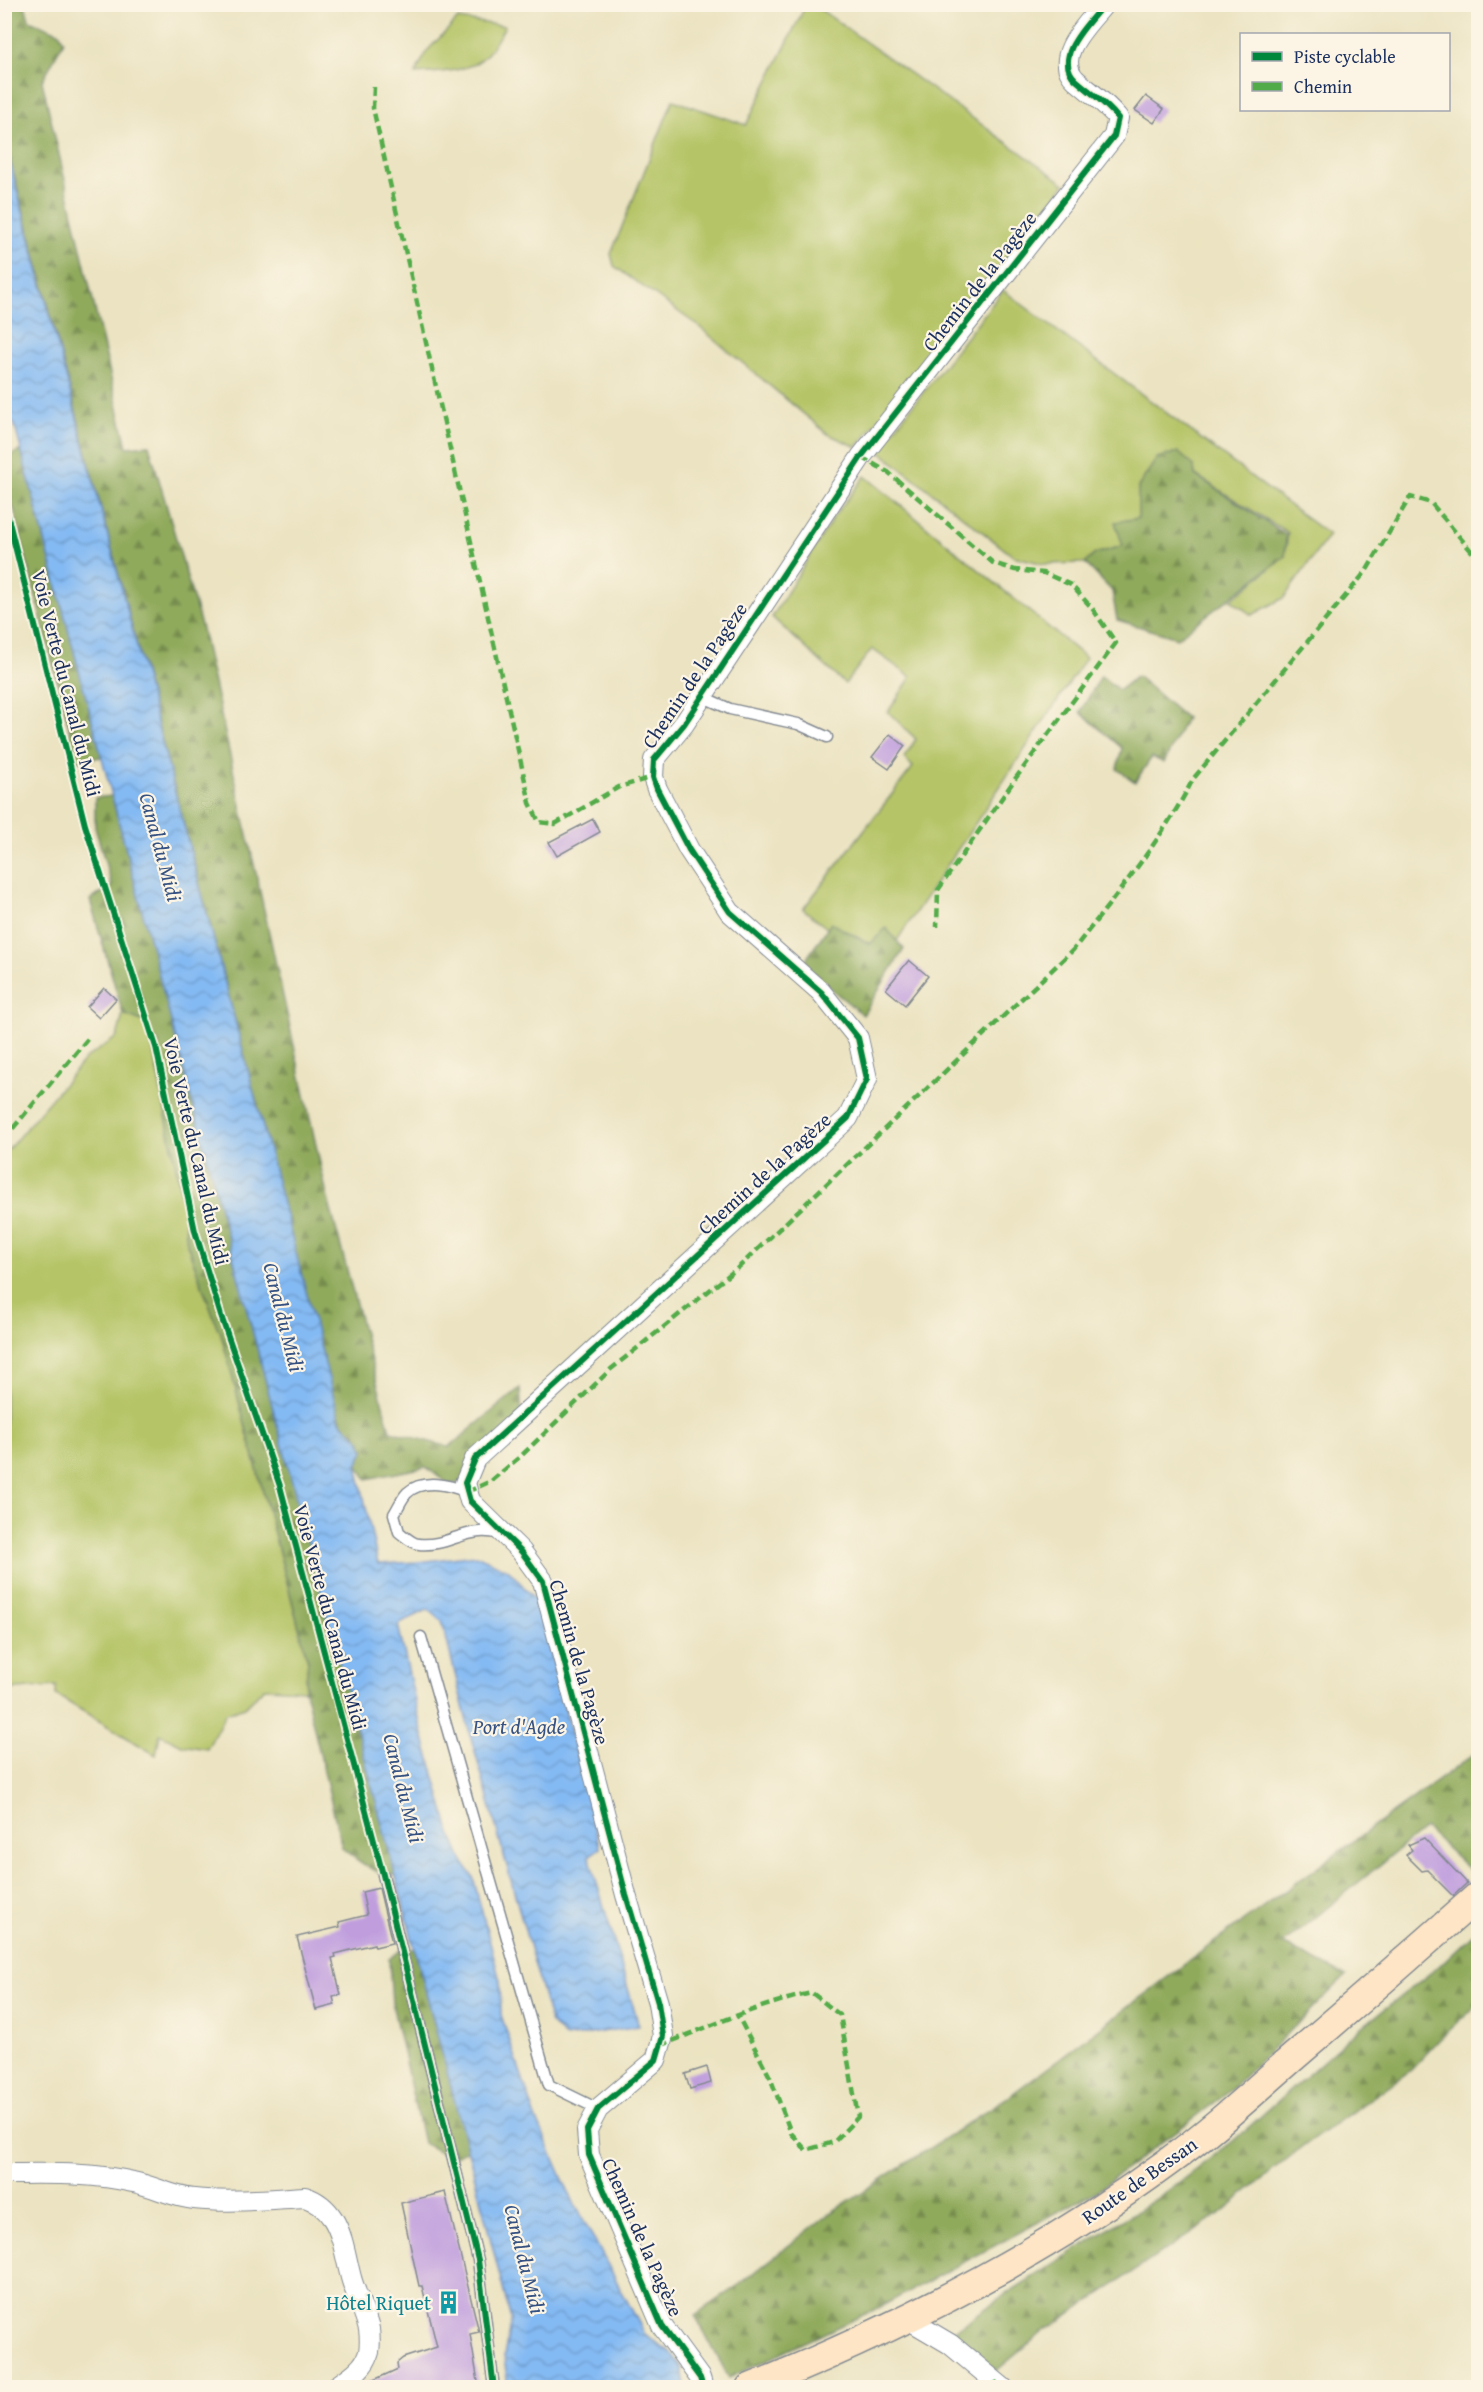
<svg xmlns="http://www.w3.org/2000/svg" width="1483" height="2392" font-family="'Gentium Book Plus',serif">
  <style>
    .green { fill: #b5c466; stroke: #687a62; stroke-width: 1.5 }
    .forest { fill: url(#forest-firs); stroke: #566c5c; stroke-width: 1.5 }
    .water { fill: url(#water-waves); stroke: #5074a8; stroke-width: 1.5 }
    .building { fill: #c09ede }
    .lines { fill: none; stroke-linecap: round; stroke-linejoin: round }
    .service-casing { stroke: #838990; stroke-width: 13 }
    .minor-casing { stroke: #838990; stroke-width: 22 }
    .secondary-casing { stroke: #838990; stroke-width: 31 }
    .service { stroke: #fff; stroke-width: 10 }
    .minor { stroke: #fff; stroke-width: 20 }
    .secondary { stroke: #fde5c5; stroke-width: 28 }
    .quiet { stroke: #52ab49; stroke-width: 4.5; stroke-dasharray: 9 4.5; stroke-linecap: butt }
    .cycleway-casing { stroke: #fcf5e5; stroke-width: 10 }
    .cycleway { stroke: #00873e; stroke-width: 6 }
    .labels { text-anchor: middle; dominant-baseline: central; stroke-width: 4.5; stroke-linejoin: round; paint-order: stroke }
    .street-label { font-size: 20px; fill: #1b2f5e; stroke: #fcf5e5 }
    .culture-label { font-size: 20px; fill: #0d838f; stroke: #fcf5e5; text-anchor: end }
    .water-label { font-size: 21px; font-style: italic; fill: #355283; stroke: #fcf5e5 }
  </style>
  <defs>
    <pattern id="forest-firs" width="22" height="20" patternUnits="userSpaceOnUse" patternTransform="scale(1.5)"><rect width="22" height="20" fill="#90aa5b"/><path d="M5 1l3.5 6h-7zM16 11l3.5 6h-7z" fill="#758b4e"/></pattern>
    <pattern id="water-waves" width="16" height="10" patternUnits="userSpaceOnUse" patternTransform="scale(1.5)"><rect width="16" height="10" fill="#84baf3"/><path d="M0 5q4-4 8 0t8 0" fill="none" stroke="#6b98c8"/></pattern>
  </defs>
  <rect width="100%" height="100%" fill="#fcf5e5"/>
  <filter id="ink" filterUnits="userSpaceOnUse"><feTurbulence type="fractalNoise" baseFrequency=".0167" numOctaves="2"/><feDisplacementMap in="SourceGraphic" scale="12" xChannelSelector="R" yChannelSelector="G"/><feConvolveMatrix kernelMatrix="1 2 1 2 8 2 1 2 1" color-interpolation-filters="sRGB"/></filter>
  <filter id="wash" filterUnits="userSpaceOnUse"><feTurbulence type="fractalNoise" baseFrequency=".008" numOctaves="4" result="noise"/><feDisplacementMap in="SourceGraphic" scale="24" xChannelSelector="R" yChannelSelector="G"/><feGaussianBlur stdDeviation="1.35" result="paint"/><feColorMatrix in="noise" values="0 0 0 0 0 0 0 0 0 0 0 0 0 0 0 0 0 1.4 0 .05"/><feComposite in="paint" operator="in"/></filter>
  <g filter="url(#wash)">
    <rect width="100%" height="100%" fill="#ebe3c1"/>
    <path class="green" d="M806 5H814L1065 184 857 447 828 434 697 325 614 266 611 254 673 100 746 125Z
      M458 19 505 26C500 35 494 46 487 54 471 73 438 72 415 74L427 51Z
      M1003 290 1329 535 1284 598 1252 615 1231 600 1285 556 1288 533 1194 474 1138 518 1123 546 1095 554 1085 563 1044 564 1013 556 878 450Z
      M865 476 1086 658 878 969 803 909 913 767 904 758 916 739 888 712 911 677 872 649 845 684 772 617 835 515Z
      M123 1014 148 1023 184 1209 187 1244 218 1329 220 1330 308 1661 305 1690 264 1688 245 1707 226 1713 207 1749 182 1745 160 1734 156 1755 56 1695V1686L5 1690V1153L85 1059 117 1037Z"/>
    <path class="forest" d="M4 5H25L29 20 59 32 64 41 42 81 127 447 149 445 202 629 327 1195 390 1431 449 1447 520 1388 522 1415 465 1483 448 1484 426 1467 367 1479 357 1465 364 1451 361 1441 340 1422 5 140Z
      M21 450 102 757 77 761 5 474V458Z
      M1178 452 1194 466 1195 475 1286 535 1285 556 1177 638 1117 620 1112 591 1085 563 1095 554 1123 546 1115 522 1138 518V487L1157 458Z
      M1101 676 1119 690 1137 676 1186 718 1164 763 1152 757 1135 782 1117 769 1122 748 1080 712Z
      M112 796 396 1875C374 1875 359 1861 342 1848L305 1690 308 1661 220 1330 218 1329 187 1244 184 1209 148 1023 123 1014 90 900 112 886 95 827V798Z
      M831 923 870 944 886 928 904 949 863 1015 802 965Z
      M1478 1751V1874L1477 1876 1425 1828 1283 1944 1346 1976 1226 2094 1095 2192 880 2307 729 2378 695 2315 740 2284 830 2213 1008 2097 1213 1943Z
      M1478 1929V2004L1439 2040 1411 2070 1297 2151 1218 2215 1043 2332 996 2371 990 2370 955 2330 1009 2292 1161 2196 1233 2141 1357 2031 1439 1966Z
      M405 1947 415 1950 468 2149 452 2158 423 2143 392 2003 389 1959Z"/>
    <path class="water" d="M4 140 340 1421 360 1440 364 1451 357 1465 378 1564 419 1562 476 1555 509 1570 539 1604 600 1848 589 1856 639 2026 566 2038 551 2023 470 1734 442 1621 428 1609 398 1625 420 1724 449 1828 461 1858 473 1877 500 1981 501 2015 535 2115 568 2191 646 2336 671 2352 682 2368 685 2387H508L504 2356 511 2320 476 2182 14 423 5 418Z"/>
    <g id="blocks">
      <path class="building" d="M1146 96 1164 109 1154 123 1135 110Z
        M890 734 905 746 889 769 872 757Z
        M593 819 600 832 557 856 549 842Z
        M909 960 928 976 905 1005 886 989Z
        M104 988 116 999 99 1018 87 1007Z
        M1424 1838 1467 1883 1453 1896 1427 1870 1422 1871 1406 1855 1412 1850 1408 1845Z
        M379 1888 392 1943 375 1947 374 1944 335 1954 336 1957 332 1958 341 1995 333 1997 335 2005 316 2010 297 1937 340 1927 339 1922 367 1915 362 1892Z
        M707 2067 711 2083 690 2089 685 2074Z
        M445 2192 479 2332 470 2334 479 2388H356L398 2369 397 2363 403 2358 437 2347 422 2286H419L401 2203Z"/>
    </g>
  </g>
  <g filter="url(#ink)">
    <use href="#blocks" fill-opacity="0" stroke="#838990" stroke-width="1.5"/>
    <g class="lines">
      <defs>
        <path id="service" d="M701 696 730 709 798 724 827 737
          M467 1492C450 1485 423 1478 407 1493 402 1498 398 1508 394 1514L399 1532C404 1536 413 1544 419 1544 450 1547 466 1525 500 1534
          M421 1637 549 2085 598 2109
          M383 1875 478 2260 494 2388"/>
        <path id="minor" d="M4 2174C47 2174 91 2172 133 2182 154 2186 172 2197 194 2199 231 2203 268 2199 305 2197 317 2201 326 2208 333 2219 344 2237 346 2261 352 2281 357 2297 365 2313 369 2329 370 2337 370 2345 369 2352 365 2369 347 2379 334 2388
          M906 2318 950 2344 1003 2388
          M703 2388 700 2378 662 2326 589 2155 587 2130 598 2109 656 2060 663 2036 658 2003 626 1895 543 1581 521 1551 470 1501 465 1483 475 1459 848 1118 867 1079 858 1038 821 992 730 912 689 850 657 789 653 777 654 760 684 724 861 457 1114 136 1118 118C1106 103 1091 93 1076 80 1051 57 1090 22 1104 4"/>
        <path id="secondary" d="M750 2388C897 2329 1040 2256 1168 2162 1211 2131 1250 2095 1290 2060 1353 2006 1416 1951 1478 1896"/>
      </defs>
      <use href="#service" class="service-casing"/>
      <use href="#minor" class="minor-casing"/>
      <use href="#secondary" class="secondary-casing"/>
      <use href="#service" class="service"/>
      <use href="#minor" class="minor"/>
      <use href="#secondary" class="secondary"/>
      <path class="quiet" d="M374 87 373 108 530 803 539 822 555 824 619 787 653 777
        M861 457 888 472 993 563 1015 570 1044 573 1071 585 1092 608 1116 643 1015 779 938 890 937 927
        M4 1139 90 1036
        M467 1492 491 1481 522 1455 611 1369 740 1266 1073 950C1114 898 1164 837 1193 779L1367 570 1410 497 1431 503 1478 559
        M660 2046C710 2026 760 2004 812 1993L840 2015 858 2117 834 2142 806 2150 791 2133 770 2077 738 2016
        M995 2381 999 2388"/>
      <defs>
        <path id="cycleway" d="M4 502 85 825 156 1047 195 1231 221 1316 280 1486 383 1875 478 2260 494 2388
          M703 2388 700 2378 662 2326 589 2155 587 2130 598 2109 656 2060 663 2036 658 2003 626 1895 543 1581 521 1551 470 1501 465 1483 475 1459 848 1118 867 1079 858 1038 821 992 730 912 689 850 657 789 653 777 654 760 684 724 861 457 1114 136 1118 118C1106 103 1091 93 1076 80 1051 57 1090 22 1104 4"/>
      </defs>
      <use href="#cycleway" class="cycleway-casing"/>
      <use href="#cycleway" class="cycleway"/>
    </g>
  </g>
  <defs>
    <symbol id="building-bare" viewBox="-9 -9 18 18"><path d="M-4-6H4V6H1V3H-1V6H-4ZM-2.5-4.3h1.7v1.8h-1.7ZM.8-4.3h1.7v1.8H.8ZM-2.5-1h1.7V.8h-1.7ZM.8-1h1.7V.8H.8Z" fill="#0f9aa8" stroke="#fcf5e5" stroke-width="2.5" paint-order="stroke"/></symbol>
  </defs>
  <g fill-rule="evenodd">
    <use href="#building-bare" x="432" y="2286" width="33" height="33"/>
  </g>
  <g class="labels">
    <g class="street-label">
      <text transform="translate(979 281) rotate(-52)">Chemin de la Pagèze</text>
      <text transform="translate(694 675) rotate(-56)">Chemin de la Pagèze</text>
      <text transform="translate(67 683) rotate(76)">Voie Verte du Canal du Midi</text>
      <text transform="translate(197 1151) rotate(77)">Voie Verte du Canal du Midi</text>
      <text transform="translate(764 1173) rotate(-42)">Chemin de la Pagèze</text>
      <text transform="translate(331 1617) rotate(75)">Voie Verte du Canal du Midi</text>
      <text transform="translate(580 1662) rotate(74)">Chemin de la Pagèze</text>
      <text transform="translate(1139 2180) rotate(-35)">Route de Bessan</text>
      <text transform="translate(643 2237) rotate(66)">Chemin de la Pagèze</text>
    </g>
    <g class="culture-label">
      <text x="431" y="2302">Hôtel Riquet</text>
    </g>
    <g class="water-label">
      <text transform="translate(161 847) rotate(75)">Canal du Midi</text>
      <text transform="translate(284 1317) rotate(76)">Canal du Midi</text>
      <text x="519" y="1726">Port d'Agde</text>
      <text transform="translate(404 1788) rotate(76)">Canal du Midi</text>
      <text transform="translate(525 2259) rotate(76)">Canal du Midi</text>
    </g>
  </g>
  <rect width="1483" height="2392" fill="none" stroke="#fcf5e5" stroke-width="24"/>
  <rect x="1240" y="33" width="210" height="78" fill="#fcf5e5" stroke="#a2a6af" stroke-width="1.5"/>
  <rect x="1252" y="52" width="30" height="9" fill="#00873e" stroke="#a2a6af" stroke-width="1.5"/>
  <text x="1294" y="63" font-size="18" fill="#1b2f5e">Piste cyclable</text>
  <rect x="1252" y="82" width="30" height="9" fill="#52ab49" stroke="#a2a6af" stroke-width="1.5"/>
  <text x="1294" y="93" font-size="18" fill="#1b2f5e">Chemin</text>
</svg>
